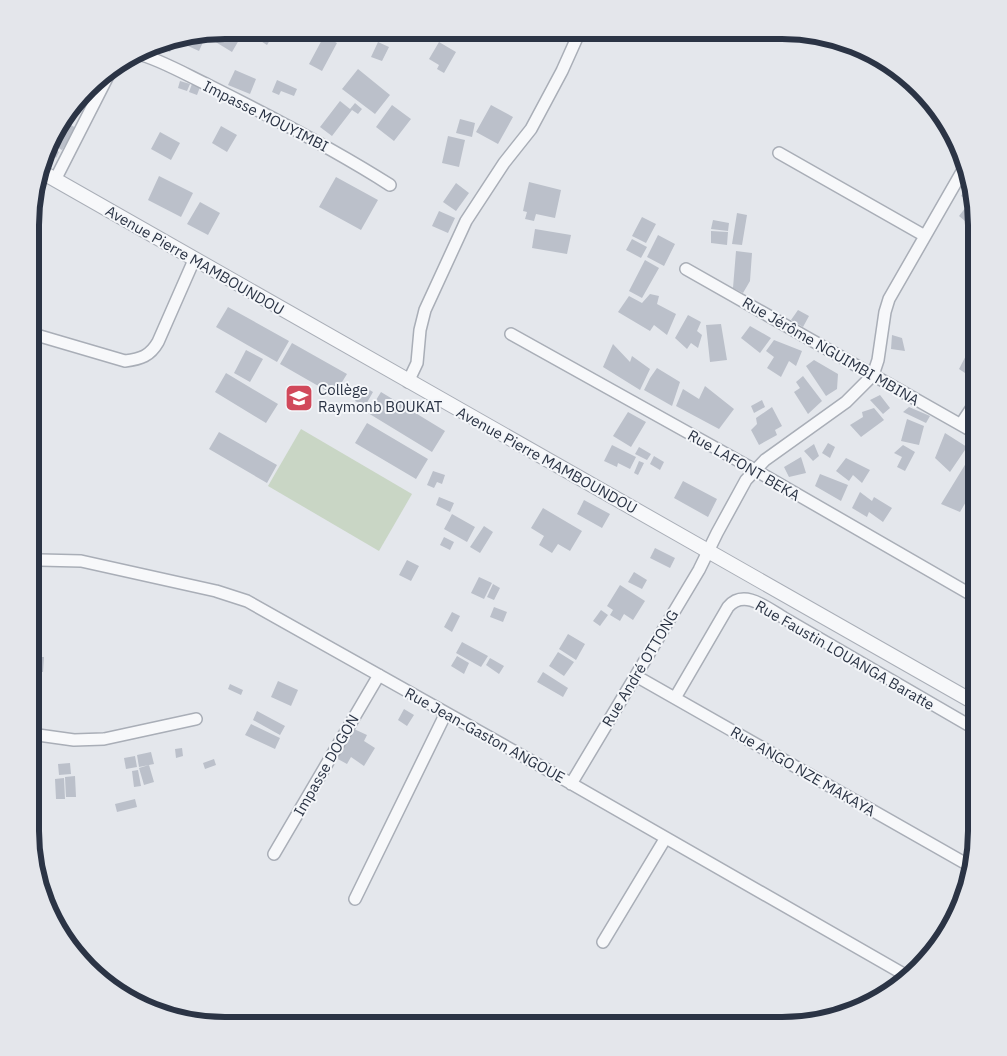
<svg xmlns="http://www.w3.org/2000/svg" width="1007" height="1056" font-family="'IBM Plex Sans',sans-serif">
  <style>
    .green { fill: #c9d6c5 }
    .building { fill: #bbc0ca }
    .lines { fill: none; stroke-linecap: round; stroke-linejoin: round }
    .minor-casing { stroke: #a9aeb7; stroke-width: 14 }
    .tertiary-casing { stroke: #a9aeb7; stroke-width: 16 }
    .minor { stroke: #f7f8fa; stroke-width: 11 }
    .tertiary { stroke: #f7f8fa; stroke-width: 14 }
    .labels { text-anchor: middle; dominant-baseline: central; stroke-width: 4; stroke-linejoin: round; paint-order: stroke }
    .street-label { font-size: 15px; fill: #2b3445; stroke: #f4f6f9 }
    .poi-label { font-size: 15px; fill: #2b3445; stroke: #f4f6f9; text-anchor: start }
    .rim { fill: none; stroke: #2b3445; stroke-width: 6 }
  </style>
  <rect width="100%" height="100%" fill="#e4e7ec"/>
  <path class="green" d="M301 429 412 494 379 551 268 486Z"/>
  <path class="building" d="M223 30 239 40 232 52 214 41 220 31Z
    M251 30H276L267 45 256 38 259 35Z
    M355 30H375L370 41 353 33Z
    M193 35 204 40 199 51 188 46Z
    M324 36 337 43 322 71 309 64Z
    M176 38 170 52 154 45 162 40Z
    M378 42 389 47 382 61 371 57Z
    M439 42 456 52 444 73 437 69 439 65 429 59Z
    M358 69 390 95 375 114 342 89Z
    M235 70 256 79 250 94 228 85Z
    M277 80 297 89 294 96 281 91 279 95 272 92Z
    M180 81 190 84 187 91 178 88Z
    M192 84 200 87 197 95 189 92Z
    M340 101 350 109 355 103 362 109 358 114 352 110 332 136 320 127Z
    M392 105 411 119 394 141 376 127Z
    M491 105 513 117 498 144 476 132Z
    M460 119 475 123 472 137 456 133Z
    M62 120 76 128 62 150 50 143 56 127Z
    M221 126 237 135 227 152 212 143Z
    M160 132 180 143 171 160 151 149Z
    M448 136 465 140 459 167 442 163Z
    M49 146 59 152 56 158 47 152Z
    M159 176 193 193 181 217 148 200Z
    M336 177 378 200 361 230 319 207Z
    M971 181 974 200 972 203 961 196Z
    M529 182 561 190 555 218 536 214 534 221 525 219 527 212 523 211Z
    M456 183 469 193 456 211 443 202Z
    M200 202 220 213 208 235 187 224Z
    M966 207 976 209 977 231 959 216Z
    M439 211 455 218 448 233 432 226Z
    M737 213 747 215 742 245 732 244Z
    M642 217 656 224 646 243 632 236Z
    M713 220 729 223 728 231 711 229Z
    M535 229 571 235 567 254 532 248Z
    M711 231 728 232 727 245 711 243Z
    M658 235 675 244 664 266 647 257Z
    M632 239 647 247 641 258 626 250Z
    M736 251 752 253 750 281 743 293 733 288Z
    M645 260 659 268 642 298 629 291Z
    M650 294 659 296 657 304 676 314 667 335 654 325 650 331 618 312 629 296 642 303Z
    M228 307 289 341 277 362 216 327Z
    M798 310 809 316 803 327 791 320Z
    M688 315 701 322 697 331 702 335 698 348 691 343 687 349 675 338Z
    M721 324 727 360 710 362 706 325Z
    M750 326 771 338 760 353 741 338Z
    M892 335 902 338 905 351 891 349Z
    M774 340 802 351 796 366 789 361 781 377 767 368 774 357 766 351Z
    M292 343 347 374 334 395 280 364Z
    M613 344 630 362 632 356 650 369 640 390 603 367Z
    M972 344 977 348V367L971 377 959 369Z
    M246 350 263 359 250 382 234 373Z
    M814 360 838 374 837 389 826 396 806 366Z
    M657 368 680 382 672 406 644 390 650 378Z
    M226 373 278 404 266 423 215 392Z
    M803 376 822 401 808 414 794 392 800 388 796 382Z
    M363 386 373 392 365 406 355 401Z
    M705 386 734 409 719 429 676 406 683 389 699 399Z
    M381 392 445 431 432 452 368 413Z
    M880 395 890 408 883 414 870 400Z
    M762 400 765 407 754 413 751 406Z
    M772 407 782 426 775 430 777 435 759 445 751 430 757 424 756 418Z
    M909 407 930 416 926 423 903 412Z
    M874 408 884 420 861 437 850 425 863 417 862 412Z
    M628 412 646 422 631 447 613 436Z
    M907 419 924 426 919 445 901 441Z
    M367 423 428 459 416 479 355 443Z
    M219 432 277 465 267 483 209 449Z
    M945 433 967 447 950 472 935 458Z
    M828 443 835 447 830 458 822 453Z
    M814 444 819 456 813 461 804 451Z
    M612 445 636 457 630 469 618 463 617 467 604 461Z
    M903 445 915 452 905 471 897 467 902 457 894 453Z
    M639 447 651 454 647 460 635 454Z
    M971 455 977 458V483L960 512 941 504Z
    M654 456 664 462 660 470 650 464Z
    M801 457 806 473 789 477 784 467Z
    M846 458 870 470 862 483 853 475 849 481 836 471Z
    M639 461 644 463 638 475 634 473Z
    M433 471 445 475 442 484 437 482 434 488 427 485Z
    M820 474 848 485 841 501 815 486Z
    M683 481 717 499 708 517 674 498Z
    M860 492 872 501 874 497 892 508 883 522 869 512 867 517 852 508Z
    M439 497 454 503 450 512 436 505Z
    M584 500 610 514 602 528 577 514Z
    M543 508 582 531 570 551 558 544 552 553 539 545 544 536 531 528Z
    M452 514 475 527 467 542 444 529Z
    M484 526 493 532 480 553 470 547Z
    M444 537 454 542 450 550 440 545Z
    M655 548 675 558 670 568 650 558Z
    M407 560 419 566 411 581 399 575Z
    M634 572 647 580 642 589 628 582Z
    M479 577 492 583 484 599 471 593Z
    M493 584 500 588 494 600 487 597Z
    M620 585 645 601 633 620 624 614 620 621 610 615 613 610 607 606Z
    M494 607 507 612 503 622 490 617Z
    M601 610 608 615 600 626 593 621Z
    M452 612 460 616 452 632 444 627Z
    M568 634 585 644 576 660 559 649Z
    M462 642 488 656 481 667 456 653Z
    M558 652 574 662 564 676 549 666Z
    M457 656 469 663 464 674 451 666Z
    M31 657H44L43 672H31Z
    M490 658 504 666 499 674 486 665Z
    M543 672 568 688 563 697 537 682Z
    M278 681 298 690 291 706 271 697Z
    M230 684 243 690 241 695 228 689Z
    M404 709 414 715 407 726 398 720Z
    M257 711 285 726 280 735 253 720Z
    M251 724 280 738 275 749 245 735Z
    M354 729 367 735 364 741 375 748 364 766 351 757 347 764 336 758Z
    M182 748 183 756 176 758 175 749Z
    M151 752 154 764 139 767 137 755Z
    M135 756 137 767 126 769 124 758Z
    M214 759 216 765 205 769 203 763Z
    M70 763 71 774 59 775 58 764Z
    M149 765 154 782 144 785 139 768Z
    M138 770 141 786 134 787 132 771Z
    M75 776 76 797H66L65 777Z
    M64 778 65 799H56L55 779Z
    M135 799 137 807 117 812 115 804Z"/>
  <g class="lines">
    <defs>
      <path id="minor" d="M138 54C157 58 189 76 208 85 270 116 332 148 390 185
        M779 153 925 236
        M55 180 111 70
        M686 269 977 434
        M33 334 125 361C141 359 150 356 158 342L194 260
        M511 334 755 470 977 598
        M408 382 417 363 420 330 425 310 466 221 504 163 531 129 562 71 580 31
        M961 424 977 400
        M40 560 81 561 216 591 247 601 537 764 907 976
        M636 676 970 866
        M675 698 728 607C744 588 767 608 784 618L977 730
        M31 734 74 740 104 739 196 719
        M571 784 699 570 717 533 746 480 765 460 846 402 873 375 878 360 885 312 889 299 967 163
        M274 854 379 675
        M355 899 446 713
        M603 942 665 839
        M202 1022 221 1026"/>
      <path id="tertiary" d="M40 171 977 704"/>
    </defs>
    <use href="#minor" class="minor-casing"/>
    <use href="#tertiary" class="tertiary-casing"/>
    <use href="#minor" class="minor"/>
    <use href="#tertiary" class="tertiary"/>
  </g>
  <defs>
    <symbol id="school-square" viewBox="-11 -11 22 22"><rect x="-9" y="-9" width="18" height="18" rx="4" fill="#d1495b" stroke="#f4f6f9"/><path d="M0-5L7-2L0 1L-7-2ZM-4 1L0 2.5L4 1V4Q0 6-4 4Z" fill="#fff"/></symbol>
  </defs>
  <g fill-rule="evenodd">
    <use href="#school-square" x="283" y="382" width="32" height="32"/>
  </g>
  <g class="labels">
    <g class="street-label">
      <text transform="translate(266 116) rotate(27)">Impasse MOUYIMBI</text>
      <text transform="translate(195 260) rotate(30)">Avenue Pierre MAMBOUNDOU</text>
      <text transform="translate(831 351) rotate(30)">Rue Jérôme NGUIMBI MBINA</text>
      <text transform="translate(547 460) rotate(29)">Avenue Pierre MAMBOUNDOU</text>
      <text transform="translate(744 465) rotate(30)">Rue LAFONT BEKA</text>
      <text transform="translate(845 655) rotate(30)">Rue Faustin LOUANGA Baratte</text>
      <text transform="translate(640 668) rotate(-59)">Rue André OTTONG</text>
      <text transform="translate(485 735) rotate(29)">Rue Jean-Gaston ANGOUE</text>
      <text transform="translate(326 765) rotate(-60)">Impasse DOGON</text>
      <text transform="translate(803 771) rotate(30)">Rue ANGO NZE MAKAYA</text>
    </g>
    <g class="poi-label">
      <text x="318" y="389">Collège<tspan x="318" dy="17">Raymonb BOUKAT</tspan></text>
    </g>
  </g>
  <path d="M0 0H1007V1056H0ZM225 39H782A186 186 0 0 1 968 225V831A186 186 0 0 1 782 1017H225A186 186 0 0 1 39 831V225A186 186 0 0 1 225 39Z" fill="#e4e6eb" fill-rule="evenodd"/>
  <path class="rim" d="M225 39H782A186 186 0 0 1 968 225V831A186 186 0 0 1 782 1017H225A186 186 0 0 1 39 831V225A186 186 0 0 1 225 39Z"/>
</svg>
